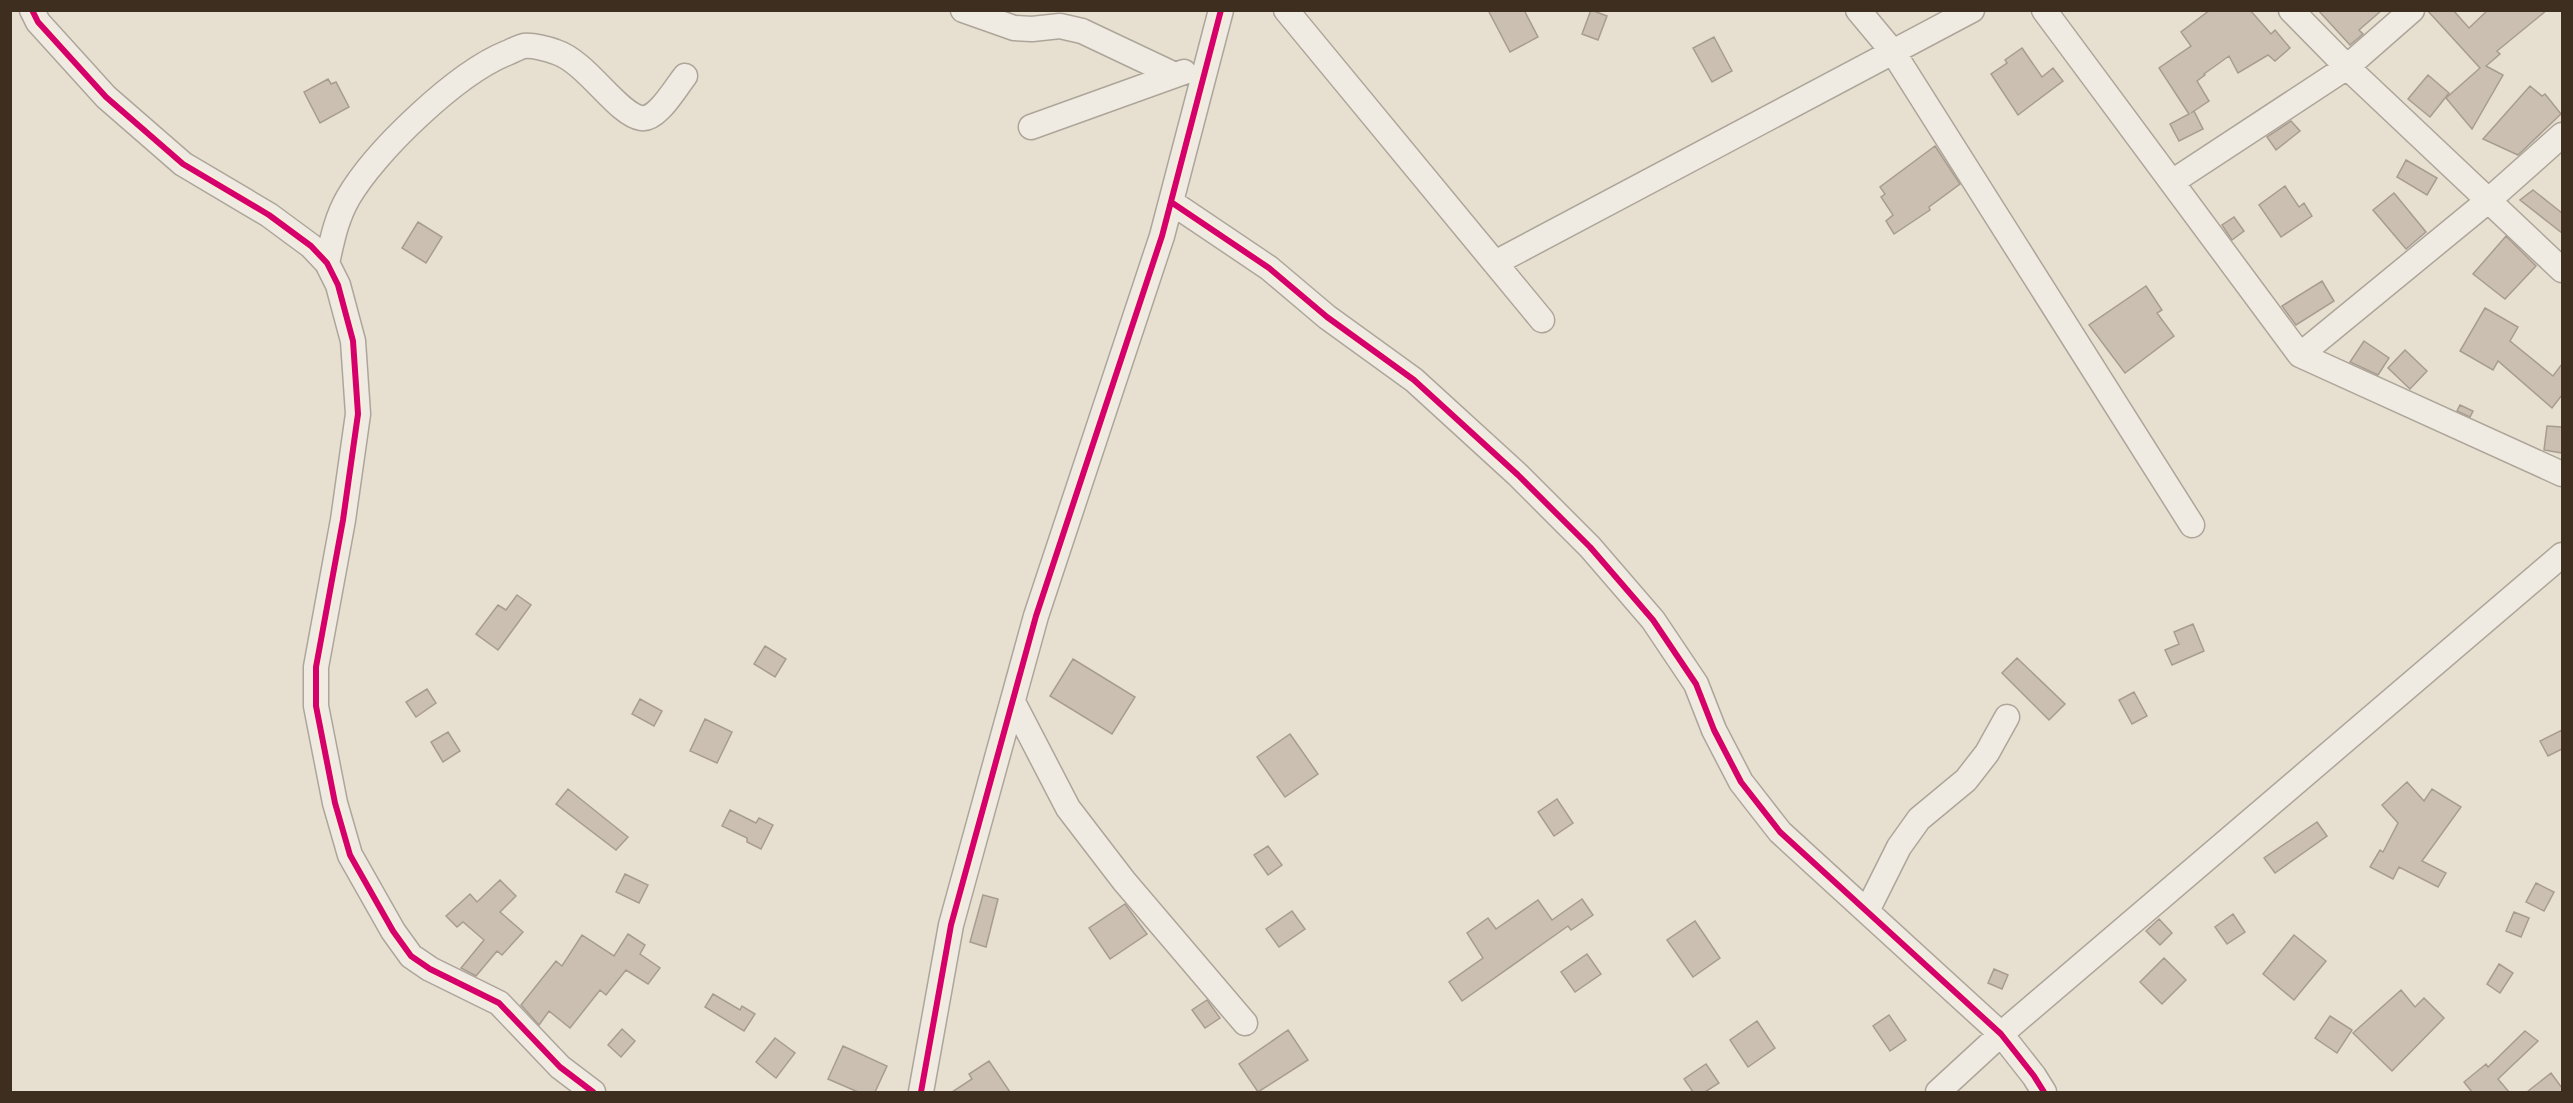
<svg xmlns="http://www.w3.org/2000/svg" width="2573" height="1103" font-family="Merriweather,serif">
  <style>
    .building { fill: #cbbfb2; stroke: #a89c90; stroke-width: 1.5 }
    .lines { fill: none; stroke-linecap: round; stroke-linejoin: round }
    .minor-casing { stroke: #ada599; stroke-width: 27 }
    .minor { stroke: #efebe3; stroke-width: 24 }
    .cycleway-casing { stroke: #f7eed8; stroke-width: 10 }
    .cycleway { stroke: #d6006c; stroke-width: 6 }
  </style>
  <rect width="100%" height="100%" fill="#e7e0d1"/>
  <path class="building" d="M1488 10H1524L1538 37 1510 52Z
    M1591 10 1607 16 1598 40 1582 34Z
    M2210 10H2250L2271 34 2275 30 2290 48 2275 61 2268 55 2238 73 2229 56 2204 74 2205 75 2197 81 2209 101 2191 113 2194 111 2203 129 2179 141 2170 124 2189 114 2159 68 2191 46 2181 32Z
    M2318 10H2382L2359 30 2363 34 2350 45Z
    M2427 10H2453L2469 28 2488 10H2547L2497 51 2500 54 2486 66 2503 75 2472 129 2446 98 2480 68Z
    M1714 37 1732 71 1712 82 1693 48Z
    M2022 48 2042 77 2053 68 2063 81 2018 115 1991 74 2007 63 2005 60Z
    M2428 75 2449 93 2430 117 2408 99Z
    M328 79 331 84 336 82 349 107 320 123 304 92Z
    M2530 86 2542 96 2545 94 2561 114 2518 155 2483 139Z
    M2291 121 2300 131 2276 150 2267 137Z
    M1935 146 1960 184 1929 207 1930 210 1894 234 1886 221 1893 215 1881 197 1885 194 1880 187Z
    M2406 160 2437 178 2427 195 2397 177Z
    M2285 186 2299 207 2304 203 2312 216 2281 237 2259 205Z
    M2533 190 2562 213V233L2520 200Z
    M2394 193 2426 232 2406 249 2373 210Z
    M2234 217 2244 231 2232 240 2222 225Z
    M418 222 442 237 426 263 402 248Z
    M2506 236 2536 266 2505 299 2473 274Z
    M2322 281 2334 301 2296 325 2282 306Z
    M2146 286 2162 310 2157 313 2174 336 2125 373 2089 325Z
    M2485 308 2518 327 2510 341 2553 376 2562 364V395L2552 408 2498 361 2493 370 2460 351Z
    M2364 341 2389 358 2378 375 2350 362Z
    M2405 350 2427 371 2410 389 2388 368Z
    M2460 405 2473 411 2470 417 2457 411Z
    M2547 426 2562 427V453L2544 450Z
    M517 595 531 605 498 650 476 634 498 605 506 610Z
    M2193 624 2204 651 2172 665 2165 650 2179 644 2174 632Z
    M765 646 786 659 775 677 754 664Z
    M2017 658 2065 704 2049 720 2002 673Z
    M1073 659 1135 697 1112 734 1050 696Z
    M427 689 436 703 416 717 406 702Z
    M2134 692 2147 716 2132 724 2119 700Z
    M640 699 662 711 654 726 632 714Z
    M705 719 732 732 717 763 690 751Z
    M2562 730V749L2548 756 2540 741Z
    M448 732 460 751 443 762 431 742Z
    M1290 734 1318 774 1285 797 1257 757Z
    M2407 782 2424 801 2432 789 2461 807 2422 861 2446 873 2438 887 2399 867 2393 879 2370 867 2380 850 2383 852 2398 823 2382 805Z
    M568 789 628 837 616 850 556 804Z
    M1557 799 1573 823 1554 836 1538 812Z
    M730 810 756 823 759 818 773 825 761 849 747 842V838L722 826Z
    M2317 822 2327 836 2275 873 2264 858Z
    M1268 846 1282 865 1268 875 1254 855Z
    M625 874 648 885 639 903 616 892Z
    M500 880 516 896 500 912 523 932 502 955 497 951 476 976 461 968 484 940 463 922 457 927 446 916 470 894 477 902Z
    M2536 883 2554 892 2544 911 2526 902Z
    M983 895 998 899 986 947 970 942Z
    M1582 899 1593 915 1571 930 1568 926 1462 1001 1449 982 1483 958 1467 933 1488 918 1496 929 1538 900 1552 920Z
    M1125 904 1147 934 1110 959 1089 928Z
    M1292 911 1305 929 1279 947 1266 929Z
    M2514 912 2529 918 2521 937 2506 931Z
    M2233 914 2245 932 2227 944 2215 927Z
    M2159 919 2172 933 2160 945 2146 931Z
    M1695 921 1720 958 1693 977 1667 940Z
    M628 934 645 945 640 954 660 968 648 984 626 970 606 995 600 990 570 1028 549 1011 539 1025 521 1005 556 961 562 966 582 935 614 956Z
    M2294 935 2326 961 2294 1000 2263 974Z
    M1587 954 1601 974 1575 992 1561 972Z
    M2164 958 2186 980 2162 1004 2140 982Z
    M2499 964 2513 973 2500 993 2487 984Z
    M1994 969 2008 975 2002 989 1988 983Z
    M2401 990 2415 1007 2424 998 2444 1018 2392 1071 2353 1033Z
    M713 994 740 1010 742 1006 755 1014 744 1031 705 1007Z
    M1207 1000 1220 1018 1205 1028 1192 1010Z
    M1889 1015 1906 1040 1890 1051 1873 1026Z
    M2330 1016 2352 1030 2337 1053 2315 1038Z
    M1757 1021 1775 1048 1748 1067 1730 1040Z
    M622 1029 635 1041 621 1057 608 1045Z
    M1288 1030 1308 1060 1258 1092 1239 1064Z
    M2525 1031 2538 1041 2498 1079 2509 1092H2472L2464 1082 2486 1064 2488 1067Z
    M775 1038 795 1053 776 1078 756 1062Z
    M843 1046 887 1066 875 1092H858L828 1079Z
    M989 1061 1010 1092H952L972 1079 969 1074Z
    M1706 1064 1719 1083 1705 1092H1693L1684 1079Z
    M2551 1073 2562 1088V1092H2527Z"/>
  <g class="lines">
    <defs>
      <path id="minor" d="M32 10 38 22 106 97 183 164 269 215 311 246 327 263 338 285 353 341 358 414 343 520 316 667V706L335 803 350 855 393 931 411 956 430 969 499 1003 560 1067 593 1092
        M963 10 1014 28 1032 29 1060 26 1082 31 1175 75
        M1286 10 1542 320
        M1858 10 1893 52 2192 525
        M2044 10 2300 355 2562 474
        M2291 10 2347 67 2562 270
        M1031 127 1184 72
        M2172 182 2347 67 2412 10
        M1171 202 1269 268 1327 317 1414 380 1518 475 1590 547 1653 620 1696 684 1714 730 1741 782 1780 832 2001 1034 2034 1076 2044 1092
        M327 263C332 241 336 219 348 198 375 151 457 73 507 53 512 51 519 47 524 46 533 45 548 49 556 52 587 62 617 114 641 118 657 121 676 87 685 76
        M1495 263 1972 10
        M2300 355 2489 200 2562 135
        M1013 702 1068 808 1124 881 1245 1023
        M1867 911 1899 847 1919 819 1966 780 1987 753 2007 717
        M921 1092 951 925 1036 616 1162 236 1221 10
        M1938 1092 2001 1034 2562 555"/>
    </defs>
    <use href="#minor" class="minor-casing"/>
    <use href="#minor" class="minor"/>
    <defs>
      <path id="cycleway" d="M32 10 38 22 106 97 183 164 269 215 311 246 327 263 338 285 353 341 358 414 343 520 316 667V706L335 803 350 855 393 931 411 956 430 969 499 1003 560 1067 593 1092
        M1171 202 1269 268 1327 317 1414 380 1518 475 1590 547 1653 620 1696 684 1714 730 1741 782 1780 832 2001 1034 2034 1076 2044 1092
        M921 1092 951 925 1036 616 1162 236 1221 10"/>
    </defs>
    <use href="#cycleway" class="cycleway-casing"/>
    <use href="#cycleway" class="cycleway"/>
  </g>
  <rect width="2573" height="1103" fill="none" stroke="#3d2e20" stroke-width="24"/>
</svg>
